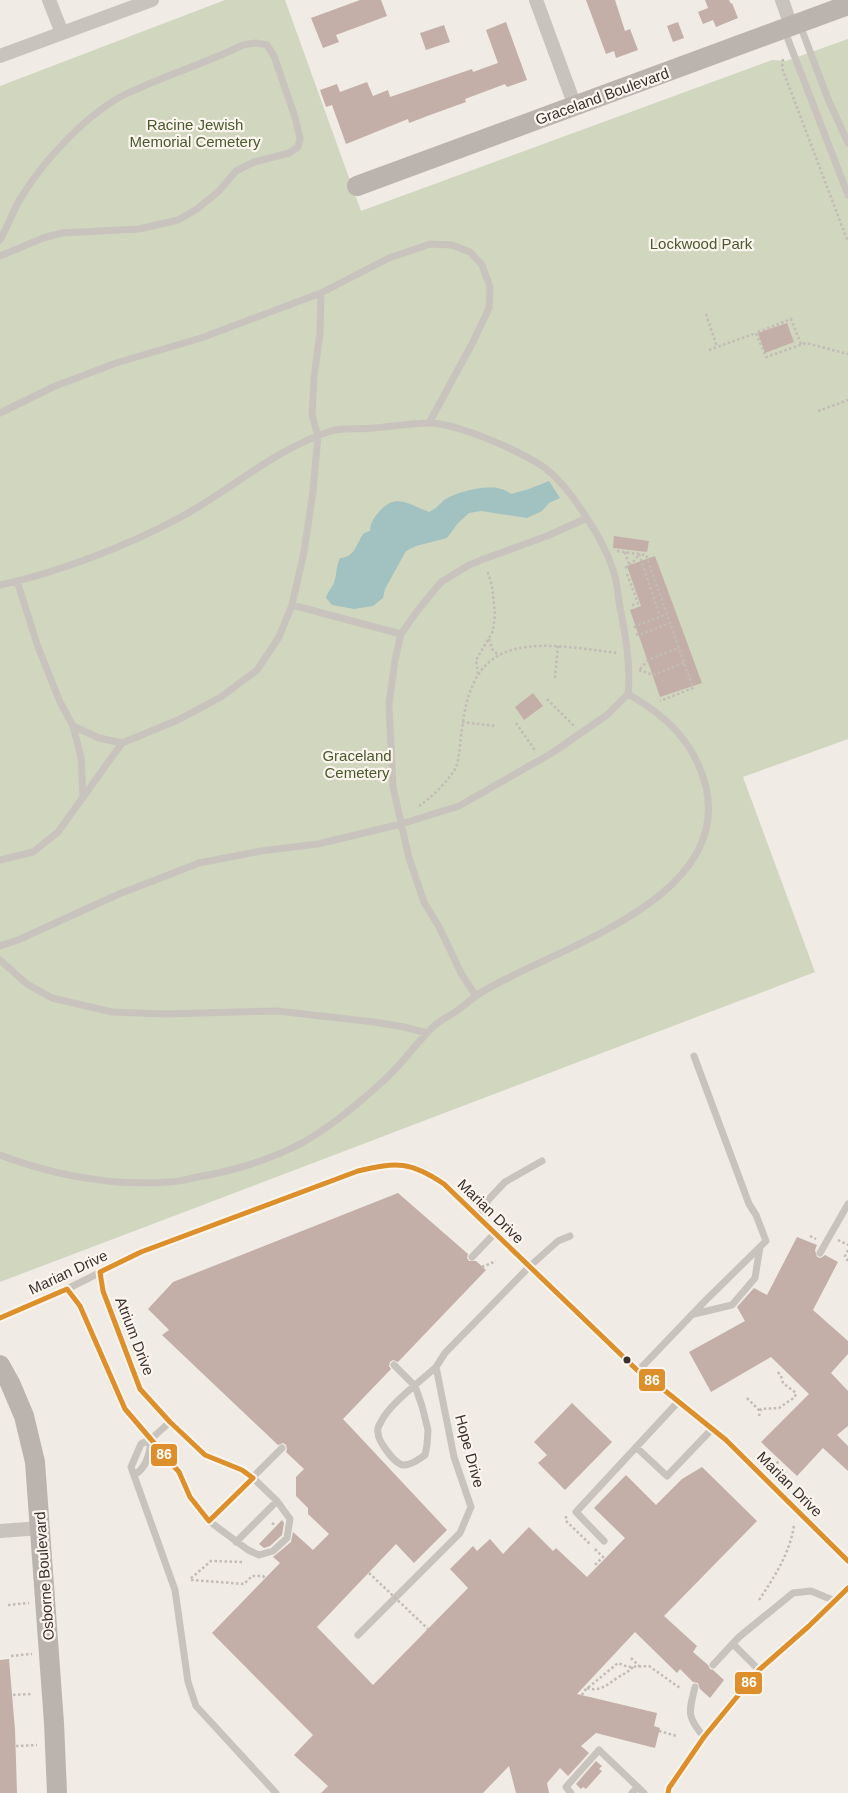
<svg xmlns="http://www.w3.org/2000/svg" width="848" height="1793" font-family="Arial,sans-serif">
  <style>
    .green { fill: #d1d6bf }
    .water { fill: #a1c2c1 }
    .building { fill: #c3afa7 }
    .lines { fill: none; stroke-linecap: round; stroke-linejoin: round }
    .path { stroke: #c2bbb6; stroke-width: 2.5; stroke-dasharray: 2.5 2.5; stroke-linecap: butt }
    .lane { stroke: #c9c3be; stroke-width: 7 }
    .street { stroke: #c9c3be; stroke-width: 14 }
    .secondary { stroke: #bab3ae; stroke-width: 20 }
    .path-bridge { stroke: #c2bbb6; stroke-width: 2.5; stroke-dasharray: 2.5 2.5; stroke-linecap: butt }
    .bus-1-casing { stroke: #fbf5ee; stroke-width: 9 }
    .bus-1 { stroke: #dc8f2a; stroke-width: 5 }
    .bus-dot { fill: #3b302b; stroke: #fbf5ee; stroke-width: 2 }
    .labels { text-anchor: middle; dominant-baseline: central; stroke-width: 4.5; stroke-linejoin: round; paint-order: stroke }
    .street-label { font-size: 15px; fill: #3b302b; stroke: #fbf5ee }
    .park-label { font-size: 15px; fill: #4a5a2e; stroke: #fbf5ee }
    .line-badge { stroke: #fbf5ee; stroke-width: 2 }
    .badge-label { font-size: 14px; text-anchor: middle; font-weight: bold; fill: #fff }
  </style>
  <rect width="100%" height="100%" fill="#f0ebe5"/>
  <path class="green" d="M225 0H285L361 211 772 60 786 61 848 39V739L743 777 815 972 0 1282V86Z"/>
  <path class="water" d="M549 481 560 498 549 503 542 511 527 518 481 511 469 513 458 523 447 538 416 546 406 551 385 589 383 598 373 606 354 609 332 605 326 598C328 591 331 589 334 583 337 574 336 566 340 558 356 557 356 543 364 533L370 531C371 523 372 520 378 513 395 492 408 504 429 512 436 509 439 505 444 500 456 492 487 484 501 489 505 490 508 492 511 494L529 489Z"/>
  <path class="building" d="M360 0H381L387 16 336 35 339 42 323 48 311 18Z
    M586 0H615L625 31 630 29 638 50 616 58 614 51 606 54Z
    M705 0H729L731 4 732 3 738 18 716 27 713 20 703 24 698 12 708 8Z
    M506 22 527 80 507 87 505 84 465 99 466 102 430 115 409 123 408 119 346 144 332 105 326 107 320 90 337 84 340 92 367 82 373 96 388 90 390 97 472 69 473 72 498 63 486 30Z
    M678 22 684 38 673 42 667 26Z
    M444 25 450 42 426 50 420 33Z
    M787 323 794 342 765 353 758 333Z
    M614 536 649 541 647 552 613 548Z
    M655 556 702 683 660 697 630 610 641 606 627 566Z
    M533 693 543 706 524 720 515 707Z
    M398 1193 468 1254 467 1258 469 1261H476L486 1270 398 1362 393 1360 390 1362 389 1366 391 1369 343 1419 447 1530 414 1563 396 1544 317 1627 373 1685 468 1588 450 1569 473 1546 477 1551 490 1539 503 1554 529 1527 553 1551 556 1548 587 1577 625 1538 594 1508 626 1475 656 1505 682 1479 702 1467 757 1521 664 1616 697 1646 693 1652 708 1665 710 1669 713 1670 724 1680 710 1698 700 1689 698 1683 693 1682 680 1669 677 1673 635 1632 577 1694 657 1713 654 1726 660 1728 655 1748 596 1733 581 1746 589 1753 568 1776 560 1768 547 1783 549 1793H516L509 1766 483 1793H321L328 1786 294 1755 313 1735 212 1633 280 1563 273 1557 291 1542 293 1532 313 1550 329 1534 308 1514V1508L296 1496V1477L304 1469 286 1452 287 1449 286 1445 283 1443 278 1445 162 1335 169 1330 148 1309 173 1282Z
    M797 1237 817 1245 815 1250 817 1257 821 1258 825 1255 838 1262 813 1310 848 1341V1354L831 1373 848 1391V1426L837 1435 848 1446V1471L823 1448 797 1476 761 1442 809 1394 771 1357 711 1392 689 1352 745 1321 737 1307 754 1288 767 1295Z
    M572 1403 612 1442 565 1490 538 1463 547 1455 534 1442Z
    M282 1520 284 1523 282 1535 270 1546 264 1548 259 1544Z
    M9 1659 15 1730 17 1793H0V1660Z
    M596 1761 602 1766 599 1769 602 1771 586 1789 583 1787 581 1789 576 1784Z"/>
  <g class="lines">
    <path class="path" d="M783 59 782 68 848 242
      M706 314 717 347
      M801 344 791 319 756 333 766 357 806 343 848 354
      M709 350 756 333
      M818 411 848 400
      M617 551 646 555 693 688 660 701
      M625 552 629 564
      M639 554 660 616
      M625 568 634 561 639 554
      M627 574 638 603 630 606
      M634 628 636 626 667 614
      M636 634 639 635 670 623
      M489 639 492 649 499 656
      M640 669 649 659 679 648
      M639 670 653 675 684 663
      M478 674 476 660 493 631 495 614 492 586 487 570
      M555 678 558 646
      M547 699 574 726
      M462 722 495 726
      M516 723 536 752
      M419 806C430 799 451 778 456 767 460 756 460 740 462 729 468 680 483 648 538 646 565 645 592 650 618 653
      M810 1236 816 1239
      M838 1240 848 1245
      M848 1250 845 1256 848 1261
      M482 1267 496 1261
      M747 1398 760 1411
      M759 1416 761 1409 779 1408 795 1397 796 1393 783 1383 781 1376 777 1371
      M773 1467 780 1460
      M566 1516V1521L591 1545
      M272 1523 276 1526
      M595 1549 603 1557 595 1565
      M242 1562 211 1561 190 1579 192 1580 244 1584 252 1576H263L265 1578
      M759 1600C775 1576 790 1553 794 1525
      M8 1605 29 1603
      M11 1656 32 1654
      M631 1658 640 1667
      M587 1688C600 1692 607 1685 617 1678 623 1674 627 1673 633 1667
      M13 1695 32 1694
      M582 1695 584 1691 618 1663 628 1667 649 1666 680 1688
      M659 1731 677 1736
      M16 1746 37 1745"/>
    <path class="lane" d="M800 25 828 99 848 143
      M784 29 848 195
      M0 240C8 226 13 210 22 196 44 160 87 114 124 95 163 76 204 64 243 45L256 43 267 45 274 56 295 117 300 138 298 147 289 153 254 162 236 171 219 191 197 209 178 220 139 229 62 233 43 238 0 256
      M321 293 320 333 314 378 312 415 318 436 313 491 304 552 292 605 401 634
      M0 413 53 387 116 363 201 338 321 293 389 258 430 244 452 245 470 252 482 265 490 287 489 308 473 342 429 423
      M17 581 38 647 60 702 73 726 99 738 122 743 178 720 221 697 257 670 279 637 292 605
      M0 585C60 572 127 546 181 517 232 489 275 449 331 431 344 427 360 430 373 428 391 427 410 423 428 423 457 423 521 451 545 468 557 477 565 487 574 499 590 522 606 546 614 573 617 582 618 592 619 602 625 632 631 663 628 694L607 715 552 753 459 806 401 824 318 844 261 851 199 863 119 894 18 940 0 946
      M73 726 81 757 83 798
      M0 860 33 852 58 832 122 743
      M0 960 27 984 52 998 112 1012 164 1014 277 1011 374 1022 404 1027 427 1033
      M476 996 462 975 439 927 424 902 409 858 393 787 389 704 395 660 401 634 418 610 441 582 469 565 484 559 547 536 587 518
      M0 1155C53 1175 111 1186 168 1182 178 1182 188 1179 197 1177 234 1171 269 1160 302 1143 331 1127 358 1104 382 1082 401 1066 415 1044 433 1027 440 1020 450 1016 458 1010 466 1004 474 997 482 992 554 948 732 901 706 787 695 743 667 716 628 694
      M478 1217 489 1199 505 1182 542 1161
      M820 1253 848 1204
      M472 1257 495 1233
      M67 1289 80 1306 115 1389 125 1409 179 1472 190 1497 209 1521 248 1550 259 1555 273 1551 287 1538 290 1519 277 1501 249 1474 205 1455 170 1422 140 1389 103 1291 100 1272
      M694 1314 732 1305 755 1278 760 1247
      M0 1318 67 1289 141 1252 358 1171C380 1166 403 1161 424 1171 431 1175 438 1180 444 1184L638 1371 648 1377 726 1440 848 1561
      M394 1365 415 1386 422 1406 428 1430 427 1445 425 1455C419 1459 412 1465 404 1465 395 1465 378 1441 378 1433 377 1430 379 1425 381 1422 388 1405 422 1380 436 1367
      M638 1371 706 1300 766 1241 756 1215 749 1204 694 1056
      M170 1422 151 1439 141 1444 131 1467 175 1590 188 1682 196 1706 276 1793
      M636 1447 667 1476 712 1429
      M134 1475C147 1468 150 1453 151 1439
      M209 1521 282 1448
      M604 1541 576 1512 678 1402
      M236 1542 277 1501
      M358 1635 460 1533 471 1507 454 1457 436 1367 445 1353 530 1266 558 1241 570 1236
      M733 1644 759 1670
      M713 1665 739 1637 793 1593 811 1591 835 1601
      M695 1687C689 1712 686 1716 704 1737
      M571 1793 566 1787 599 1750 644 1793
      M632 1793 638 1787
      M668 1793 669 1788 704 1737 759 1670 794 1638 809 1626 848 1588"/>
    <path class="street" d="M49 0 62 33
      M536 0 575 106
      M782 0 791 26
      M0 56 152 0
      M0 1531 41 1528"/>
    <path class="secondary" d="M357 186 848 5
      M0 1365 10 1383 24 1416 35 1462 54 1723 57 1793"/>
    <path class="path-bridge" d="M369 1573 428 1629"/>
    <defs>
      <path id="bus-1" d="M0 1318 67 1289 80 1306 125 1409 179 1472 190 1497 209 1521 253 1478 242 1470 205 1455 170 1422 140 1389 103 1291 100 1272 141 1252 358 1171C397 1162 410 1161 444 1184L638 1371 648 1377 726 1440 848 1561
        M668 1793 669 1788 704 1737 759 1670 809 1626 848 1588"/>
    </defs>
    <use href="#bus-1" class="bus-1-casing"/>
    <use href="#bus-1" class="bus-1"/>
  </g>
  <circle class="bus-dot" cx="627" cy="1360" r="4.5"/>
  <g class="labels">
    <g class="street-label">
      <text transform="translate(602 96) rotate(-20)">Graceland Boulevard</text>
      <text transform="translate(491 1211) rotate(44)">Marian Drive</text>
      <text transform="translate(68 1272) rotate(-25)">Marian Drive</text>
      <text transform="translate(135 1336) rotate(69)">Atrium Drive</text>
      <text transform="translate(470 1451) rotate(75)">Hope Drive</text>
      <text transform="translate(790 1484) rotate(45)">Marian Drive</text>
      <text transform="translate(44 1576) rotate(-94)">Osborne Boulevard</text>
    </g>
    <g class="park-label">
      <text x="195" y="124">Racine Jewish<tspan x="195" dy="17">Memorial Cemetery</tspan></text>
      <text x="701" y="243">Lockwood Park</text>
      <text x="357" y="755">Graceland<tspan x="357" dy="17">Cemetery</tspan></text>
    </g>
  </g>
  <g class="line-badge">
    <rect x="638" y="1368" width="28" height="24" rx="5" fill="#dc8f2a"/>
    <rect x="150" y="1443" width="28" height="24" rx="5" fill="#dc8f2a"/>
    <rect x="734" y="1671" width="29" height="24" rx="5" fill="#dc8f2a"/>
  </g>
  <g class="badge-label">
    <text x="652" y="1385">86</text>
    <text x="164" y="1459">86</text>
    <text x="749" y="1687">86</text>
  </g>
</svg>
